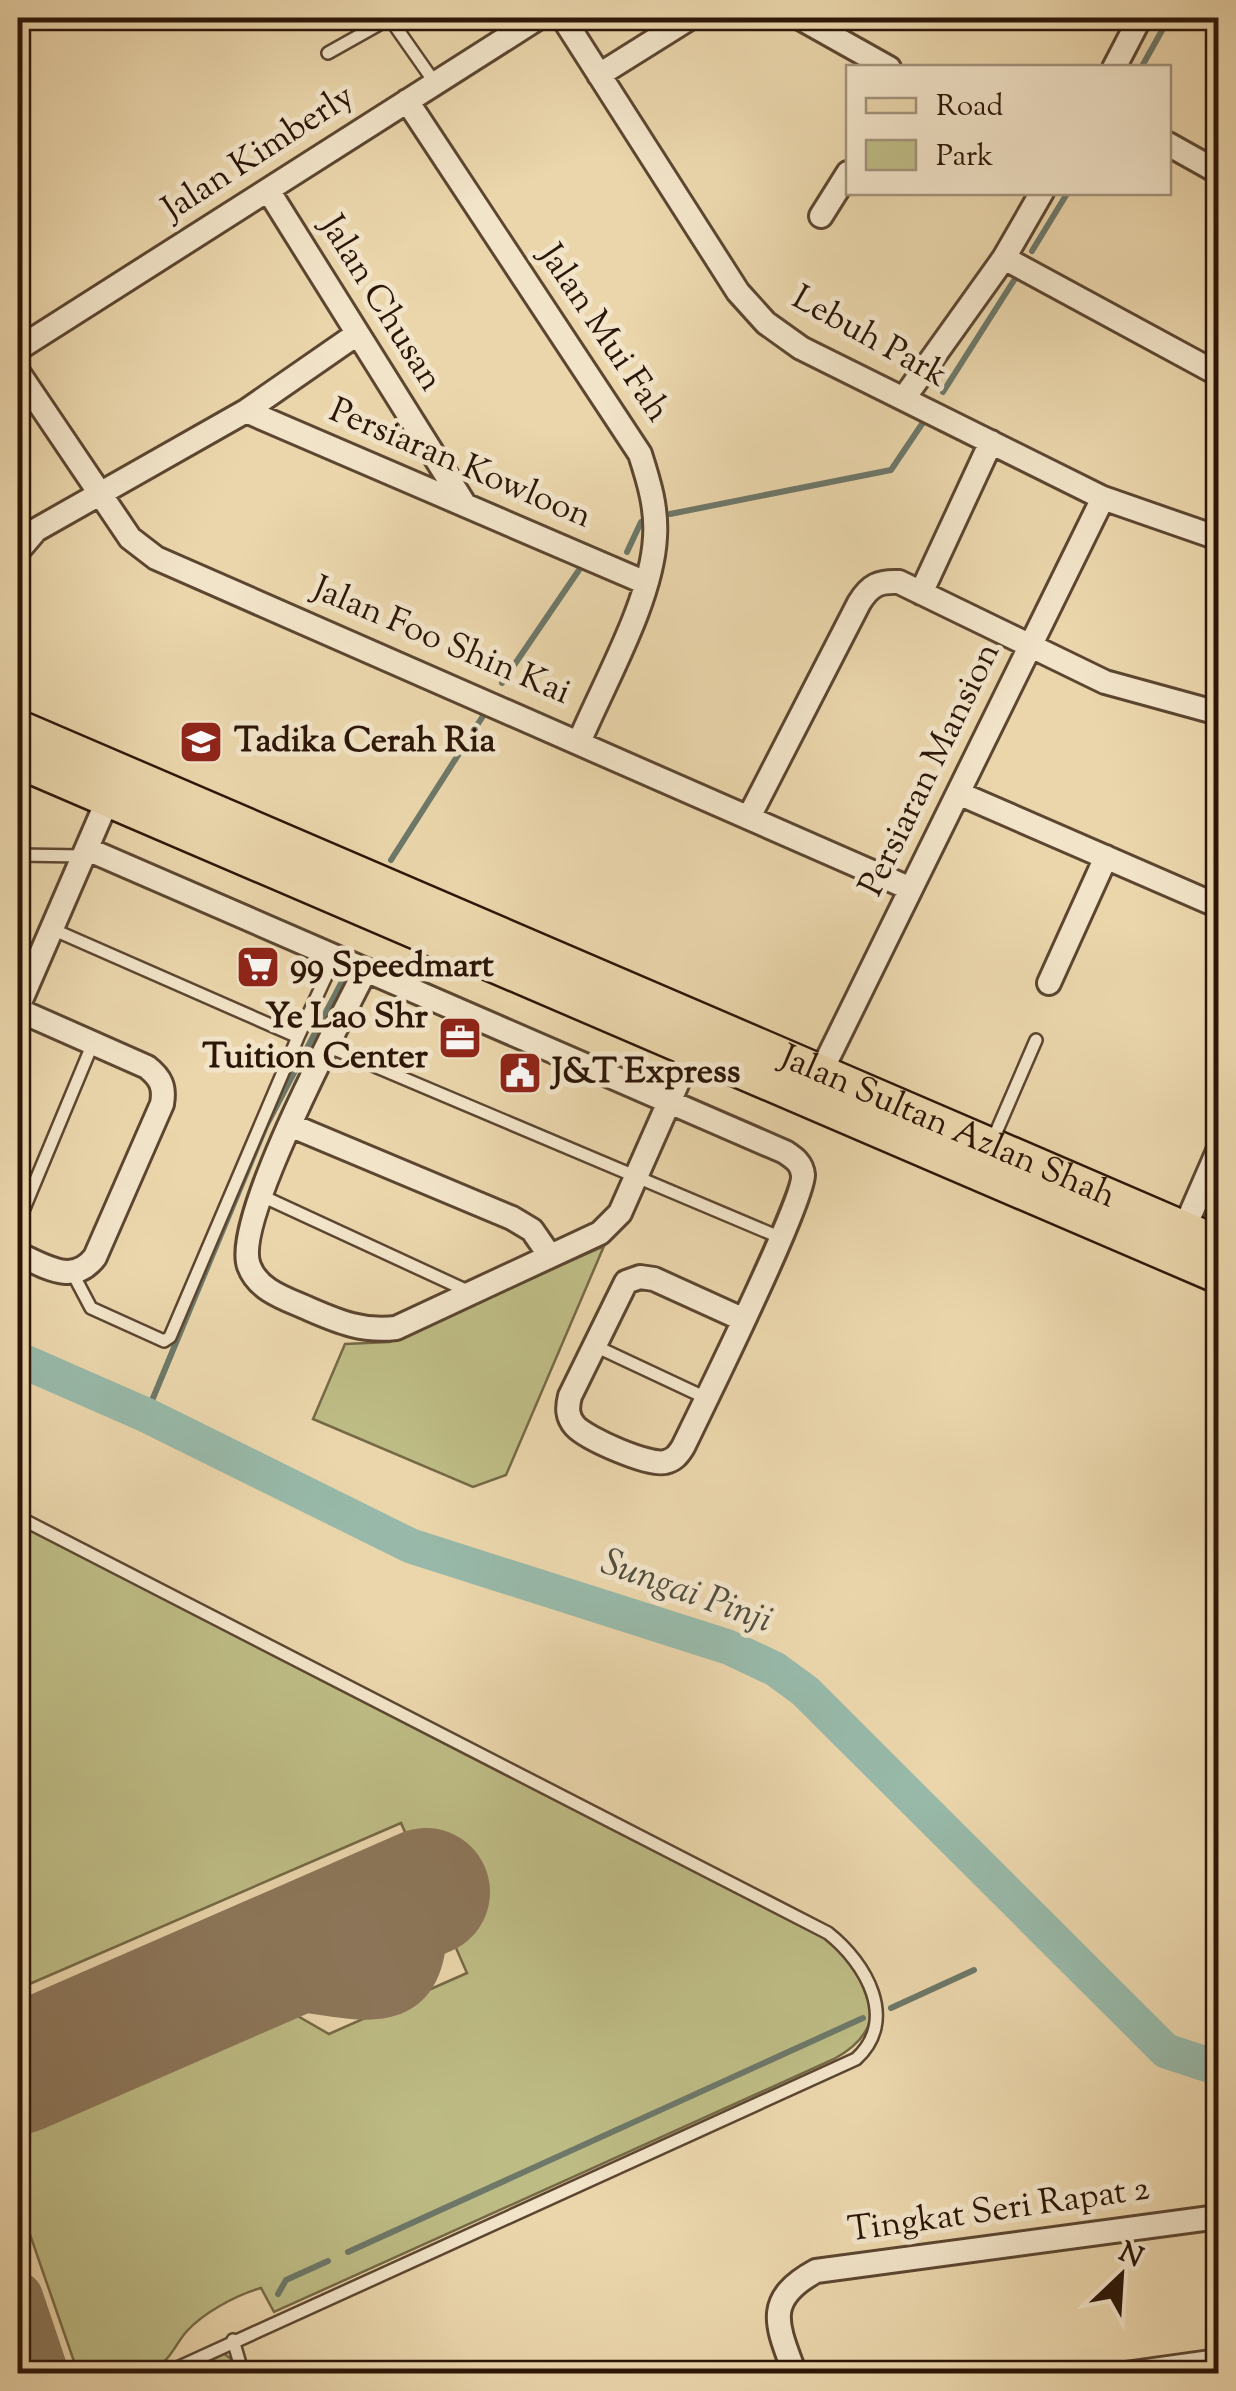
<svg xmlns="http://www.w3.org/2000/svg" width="1236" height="2391" font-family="'Sorts Mill Goudy',serif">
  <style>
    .green { fill: #bebc85; stroke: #756946; stroke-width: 2.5 }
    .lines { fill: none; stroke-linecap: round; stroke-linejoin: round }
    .stream { stroke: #6d7869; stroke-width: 6 }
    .river { stroke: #98b9a9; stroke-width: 35 }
    .taxiway { stroke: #8c765a; stroke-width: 50 }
    .runway { stroke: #8c765a; stroke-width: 128 }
    .service-casing { stroke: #5c4631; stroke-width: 16 }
    .minor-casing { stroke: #5c4631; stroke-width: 28 }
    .primary-casing { stroke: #2c1608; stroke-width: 40 }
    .service { stroke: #f2e4c9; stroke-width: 11 }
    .minor { stroke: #f2e4c9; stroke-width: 22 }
    .primary { stroke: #ebd6ac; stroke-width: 35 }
    .labels { text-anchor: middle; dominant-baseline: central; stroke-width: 10; stroke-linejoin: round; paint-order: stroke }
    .street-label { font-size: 35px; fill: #2c1608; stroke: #f2e4c9 }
    .poi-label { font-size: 35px; font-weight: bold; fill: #2c1608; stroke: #f2e4c9; text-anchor: start }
    .water-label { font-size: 38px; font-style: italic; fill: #524f40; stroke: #f2e4c9 }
  </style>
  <rect width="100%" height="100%" fill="#ebd6ac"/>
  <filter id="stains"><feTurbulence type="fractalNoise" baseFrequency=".002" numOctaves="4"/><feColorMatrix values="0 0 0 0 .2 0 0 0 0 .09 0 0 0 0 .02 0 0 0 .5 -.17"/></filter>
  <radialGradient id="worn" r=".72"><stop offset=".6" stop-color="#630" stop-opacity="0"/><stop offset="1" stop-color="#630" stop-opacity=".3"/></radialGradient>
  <path class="green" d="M604 1246 506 1475 473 1487 313 1419 345 1344 389 1342Z
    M18 1520 823 1936C871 1972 898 2024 834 2059L274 2312 261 2288C236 2295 203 2313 186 2332 172 2349 172 2360 149 2371 131 2380 98 2373 78 2373L18 2200V2144L29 2124 294 2014 329 2034 467 1973 401 1823 18 1989Z
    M223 2353 234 2361 237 2373 177 2374Z"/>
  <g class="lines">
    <path class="stream" d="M1141 68 1169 18
      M1032 251 1068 192
      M943 392 1018 274
      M670 514 891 470 924 421
      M627 552 641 522
      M502 683 579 570
      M391 860 483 716
      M146 1415 266 1126 346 974
      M891 2008 974 1970
      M348 2252 863 2018
      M278 2294 286 2280 328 2261"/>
    <path class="river" d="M18 1359 146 1415 411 1546 728 1647 775 1669 805 1691 1166 2051 1218 2068"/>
    <path class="taxiway" d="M371 1884 402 1896 422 1932C418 2022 348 1990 290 1986 257 1984 222 1991 188 1994L283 1937 339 1893Z
      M18 2078 42 2060
      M18 2297 44 2374"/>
    <path class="runway" d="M18 2070 426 1892"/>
    <defs>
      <path id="service" d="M328 53 385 21 393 23 435 83
        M18 855 83 856
        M52 929 298 1037 170 1337 164 1341 91 1308 73 1274
        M298 1037 335 957
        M327 1046 779 1237
        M991 1144 1036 1040
        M262 1196 472 1293
        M18 1223 93 1043
        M593 1345 706 1398
        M18 1517 828 1933C866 1963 899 2020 856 2059L164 2374
        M233 2340 243 2374"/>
      <path id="minor" d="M563 18 738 292 766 323 801 348 1103 498 1218 538
        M800 18 889 68
        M1114 68 1140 18
        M599 75 690 18
        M407 101 640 454C649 482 657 508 655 537 652 600 605 681 580 740
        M1168 144 1218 172
        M268 190 465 505
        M821 216 848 173
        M1004 258 1218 374
        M18 349 538 18
        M18 372 130 538 156 558 911 889
        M904 398 1004 258 1042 192
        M246 411 646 583
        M18 551 36 530 246 411 357 334
        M921 593 991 442
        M958 793 1218 906
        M750 815 859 603C870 585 879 581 899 582L1105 682 1218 713
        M87 849 785 1152C794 1158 802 1163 803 1175 805 1199 701 1410 683 1447 678 1455 674 1460 665 1462 649 1466 587 1439 575 1426 567 1417 567 1408 570 1396L626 1282 640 1277 654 1279 742 1319
        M365 971C341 1019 232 1222 249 1266 258 1291 287 1299 309 1309 339 1322 363 1332 396 1328L600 1233 620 1213 692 1050
        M1049 983 1106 857
        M18 1007 108 799
        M18 1010 147 1067C161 1078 165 1087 162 1104L95 1257C73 1286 45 1266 18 1254
        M820 1074 1103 498
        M290 1125 512 1218 532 1230 550 1256
        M1184 1229 1218 1151
        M795 2374C777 2325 763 2300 816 2271L1218 2217
        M1125 2374 1218 2361"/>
      <g id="primary">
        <path id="s1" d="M18 728 1218 1244"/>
        <path d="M18 760 1218 1275"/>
      </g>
    </defs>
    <use href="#service" class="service-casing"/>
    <use href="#minor" class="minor-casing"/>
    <use href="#primary" class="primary-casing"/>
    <use href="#service" class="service"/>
    <use href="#minor" class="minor"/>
    <use href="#primary" class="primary"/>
  </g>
  <defs>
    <symbol id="school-square" viewBox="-11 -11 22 22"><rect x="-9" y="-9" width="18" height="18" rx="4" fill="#8f2418" stroke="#f2e4c9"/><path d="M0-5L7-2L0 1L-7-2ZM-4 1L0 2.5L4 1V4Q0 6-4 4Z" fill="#fff"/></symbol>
    <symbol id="supermarket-square" viewBox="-11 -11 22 22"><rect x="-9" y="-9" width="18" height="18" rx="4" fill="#8f2418" stroke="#f2e4c9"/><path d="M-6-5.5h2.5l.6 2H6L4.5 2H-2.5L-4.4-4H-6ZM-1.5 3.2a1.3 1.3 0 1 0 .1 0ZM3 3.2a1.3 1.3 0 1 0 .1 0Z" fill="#fff"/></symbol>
    <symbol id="office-square" viewBox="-11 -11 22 22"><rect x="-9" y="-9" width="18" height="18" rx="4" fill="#8f2418" stroke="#f2e4c9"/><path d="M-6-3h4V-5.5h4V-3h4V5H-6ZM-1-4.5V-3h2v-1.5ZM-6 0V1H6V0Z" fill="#fff"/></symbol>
    <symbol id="civic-square" viewBox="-11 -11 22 22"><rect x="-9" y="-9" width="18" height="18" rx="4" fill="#8f2418" stroke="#f2e4c9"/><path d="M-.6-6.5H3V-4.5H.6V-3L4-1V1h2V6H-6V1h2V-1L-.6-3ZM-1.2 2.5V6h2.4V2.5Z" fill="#fff"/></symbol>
  </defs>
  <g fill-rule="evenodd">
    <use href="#school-square" x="176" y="717" width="50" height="50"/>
    <use href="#supermarket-square" x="233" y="942" width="50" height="50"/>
    <use href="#office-square" x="435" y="1013" width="50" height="50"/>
    <use href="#civic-square" x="495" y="1048" width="50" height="50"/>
  </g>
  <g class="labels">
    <g class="street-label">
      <text transform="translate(259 154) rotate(-33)">Jalan Kimberly</text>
      <text transform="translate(380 304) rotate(58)">Jalan Chusan</text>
      <text transform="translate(603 334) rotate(56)">Jalan Mui Fah</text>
      <text transform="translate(869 338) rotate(29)">Lebuh Park</text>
      <text transform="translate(460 465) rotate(23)">Persiaran Kowloon</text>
      <text transform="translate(441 642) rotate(23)">Jalan Foo Shin Kai</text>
      <text transform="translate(931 770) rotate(-64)">Persiaran Mansion</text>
      <text stroke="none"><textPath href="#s1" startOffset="1012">Jalan Sultan Azlan Shah</textPath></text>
      <text transform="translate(999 2211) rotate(-8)">Tingkat Seri Rapat 2</text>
    </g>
    <g class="poi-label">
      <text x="234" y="742">Tadika Cerah Ria</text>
      <text x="290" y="967">99 Speedmart</text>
      <text x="428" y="1018" text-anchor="end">Ye Lao Shr<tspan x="428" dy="40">Tuition Center</tspan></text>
      <text x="552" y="1073">J&amp;T Express</text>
    </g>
    <g class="water-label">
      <text transform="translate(686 1593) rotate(20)">Sungai Pinji</text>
    </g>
  </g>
  <rect width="1236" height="2391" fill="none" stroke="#ebd6ac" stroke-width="60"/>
  <rect x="20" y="20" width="1196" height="2351" fill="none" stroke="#2c1608" stroke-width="5"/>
  <rect x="30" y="30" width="1176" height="2331" fill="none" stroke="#2c1608" stroke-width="2.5"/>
  <rect x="846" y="65" width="325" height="130" fill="#f2e4c9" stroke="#a3927c" stroke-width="2.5"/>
  <rect x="866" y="98" width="50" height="15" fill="#ebd6ac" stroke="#a3927c" stroke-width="2.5"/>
  <text x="936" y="115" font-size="30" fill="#2c1608">Road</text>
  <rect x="866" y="140" width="50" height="30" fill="#bebc85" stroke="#a3927c" stroke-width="2.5"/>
  <text x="936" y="165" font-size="30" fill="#2c1608">Park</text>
  <g transform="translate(1121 2276) rotate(25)" stroke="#f2e4c9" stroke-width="8" paint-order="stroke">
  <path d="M0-8L18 38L0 25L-18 38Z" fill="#2c1608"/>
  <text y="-15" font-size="28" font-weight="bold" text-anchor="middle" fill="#2c1608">N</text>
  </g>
  <rect width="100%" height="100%" filter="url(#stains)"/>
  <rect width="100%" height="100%" fill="url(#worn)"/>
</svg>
